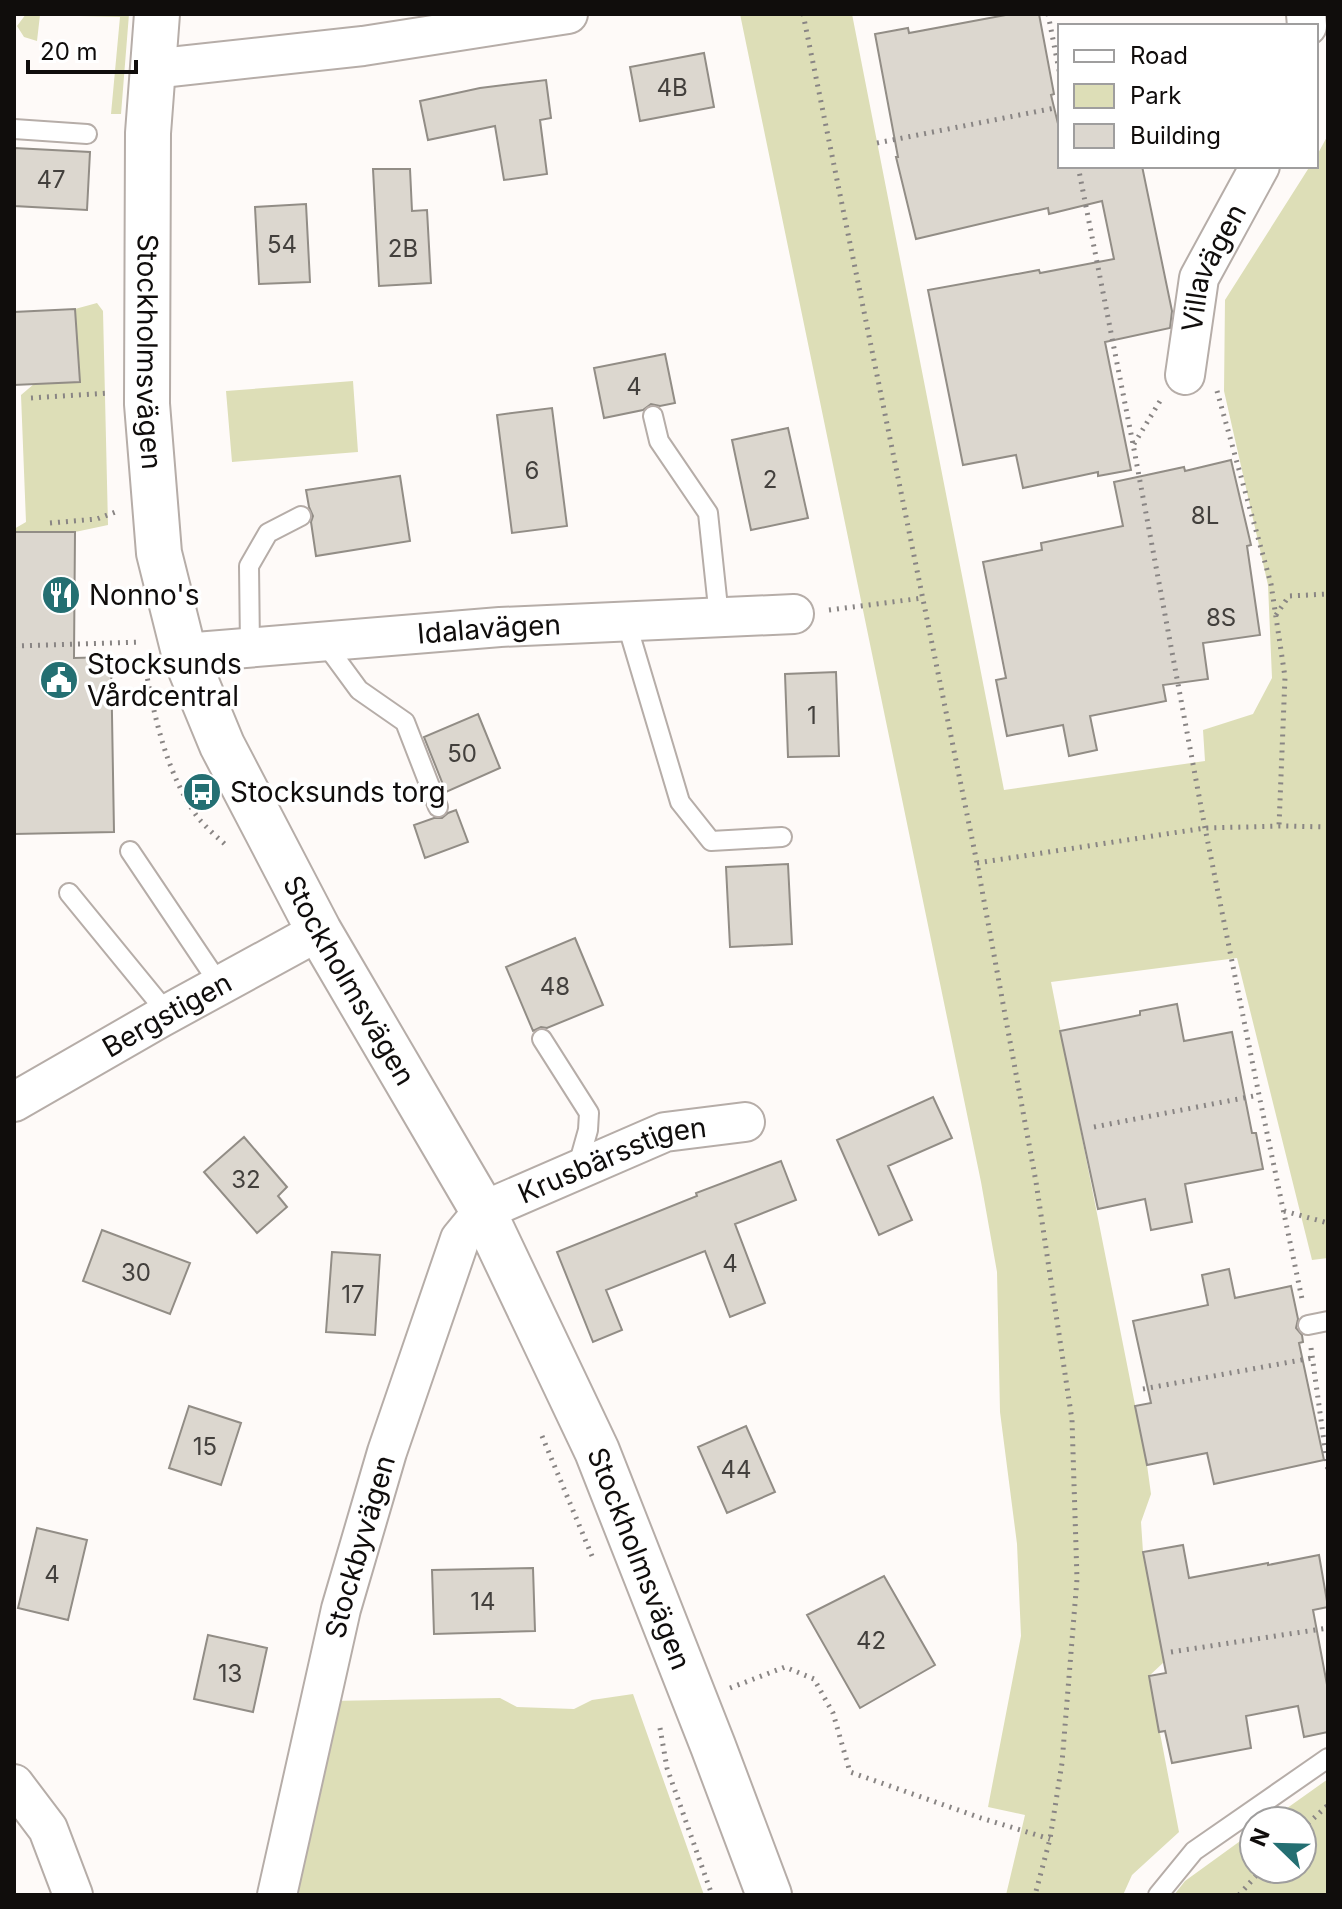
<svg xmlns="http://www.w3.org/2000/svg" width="1342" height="1909" font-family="Inter,sans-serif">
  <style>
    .green { fill: #dddeb7 }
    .building { fill: #dcd7cf; stroke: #928d86; stroke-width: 2 }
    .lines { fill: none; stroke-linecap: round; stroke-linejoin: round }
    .lane-casing { stroke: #b6ada8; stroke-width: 22 }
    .street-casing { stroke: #b6ada8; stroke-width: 42 }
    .secondary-casing { stroke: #b6ada8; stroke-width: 48 }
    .path { stroke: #898584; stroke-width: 5; stroke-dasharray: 2 6; stroke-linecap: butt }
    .lane { stroke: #fff; stroke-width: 18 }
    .street { stroke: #fff; stroke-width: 38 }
    .secondary { stroke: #fff; stroke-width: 44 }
    .labels { text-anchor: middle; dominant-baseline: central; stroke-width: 7; stroke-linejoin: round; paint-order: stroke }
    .number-label { font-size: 24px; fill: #43403d }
    .street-label { font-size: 28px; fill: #100d0c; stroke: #fff }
    .poi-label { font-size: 28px; fill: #100d0c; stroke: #fff; text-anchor: start }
  </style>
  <rect width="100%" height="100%" fill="#fefaf8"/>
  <path class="green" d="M26 14H129L121 114H111L120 17 40 15 37 41 24 37 17 26Z
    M740 14H852L1004 790 1205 761 1203 730 1253 714 1272 678 1268 585 1224 391 1225 300 1310 166H1316V157L1328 135V1258L1312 1260 1237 958 1051 982 1147 1465 1151 1494 1141 1522 1143 1552 1164 1662 1149 1676 1179 1832 1132 1875 1123 1895H1006L1025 1815 988 1807 1021 1636 1017 1544 1000 1412 997 1272 981 1182Z
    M97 303 103 311 108 525 75 532H14V529L26 522 21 395 34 384 79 381 75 309Z
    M353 381 358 452 232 462 226 391Z
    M633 1694 704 1895H293L329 1701 500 1698 517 1707 574 1709 592 1700Z
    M1328 1779V1895H1174L1185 1881 1254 1831V1869H1302V1821H1269Z"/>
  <path class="building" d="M1011 14H1039L1054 94 1051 95 1060 132V166H1142L1172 311 1170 328 1105 342 1131 470 1098 476V472L1023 488 1016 455 963 465 928 290 1039 270 1040 273 1114 259 1102 201 1049 214 1048 208 916 239 896 157H898L875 34 908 28 909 33Z
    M704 53 714 107 640 121 630 67Z
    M546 80 551 118 540 120 547 174 504 180 495 126 428 140 420 101 480 88Z
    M14 148 90 152 87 210 14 206Z
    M373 169H410L412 211 427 210 431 283 379 286Z
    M306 204 310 282 259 284 255 207Z
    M75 309 80 382 14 385V312Z
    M665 354 675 403 660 406 651 404 643 410 604 418 594 368Z
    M552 408 567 526 512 533 497 415Z
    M788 428 808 518 751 530 732 440Z
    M1231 460 1251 545 1247 546 1260 635 1203 643 1208 679 1163 685 1166 701 1090 716 1097 750 1069 756 1063 725 1007 736 996 680 1006 678 983 562 1042 550 1041 543 1123 526 1114 482 1184 467 1185 471Z
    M400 476 410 541 316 556 311 522 313 516 309 507 306 490Z
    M14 532H75L74 658 111 657 114 832 14 834Z
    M836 672 839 756 788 757 785 674Z
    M478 714 500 768 446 792 424 737Z
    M456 810 468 842 425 858 414 825 434 818H442L448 813Z
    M788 864 792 944 730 947 726 867Z
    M575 938 603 1005 547 1028 541 1027 533 1031 506 967Z
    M1177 1004 1184 1041 1232 1032 1252 1133H1256L1263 1169 1185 1184 1192 1222 1151 1230 1145 1199 1098 1209 1060 1031 1140 1015V1011Z
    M933 1097 952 1138 888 1166 912 1220 879 1235 837 1140Z
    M244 1137 287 1187 278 1196 287 1207 257 1233 204 1172Z
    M781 1161 796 1200 735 1224 765 1303 730 1317 705 1251 606 1290 622 1330 593 1342 557 1252 697 1196 696 1193Z
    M102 1230 190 1263 170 1314 83 1281Z
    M332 1252 380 1255 375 1335 326 1332Z
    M1229 1269 1235 1298 1291 1286 1298 1319 1296 1328 1302 1335 1303 1342 1299 1343 1324 1460 1214 1484 1207 1453 1147 1465 1135 1406 1151 1403 1133 1321 1208 1305 1202 1275Z
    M189 1406 241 1423 221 1485 169 1468Z
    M746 1426 775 1492 727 1513 698 1447Z
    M37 1528 87 1540 68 1620 18 1608Z
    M1183 1545 1189 1578 1268 1563V1565L1319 1555 1328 1607 1313 1610 1328 1690V1732L1304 1737 1298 1706 1246 1716 1251 1748 1172 1763 1165 1731 1159 1732 1149 1676 1166 1673 1143 1552Z
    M533 1568 535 1631 434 1634 432 1570Z
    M884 1576 935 1665 860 1708 807 1615Z
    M208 1635 267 1648 253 1712 194 1699Z"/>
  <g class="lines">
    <defs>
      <path id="lane" d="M14 129 87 134
        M653 416 659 441 708 513 719 617
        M626 621 680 802 711 841 782 837
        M323 641 359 690 405 722 438 807
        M250 647 249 566 268 533 301 516
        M130 851 220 985
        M69 893 168 1014
        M542 1039 589 1113 588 1130 577 1169
        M1308 1325 1328 1321
        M1158 1895 1194 1851 1328 1758"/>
      <g id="street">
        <path d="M1306 14 1307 26"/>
        <path d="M152 69 363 46 568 14"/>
        <path id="s1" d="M1185 375 1199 278 1260 166"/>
        <path id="s2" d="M184 653 500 627 794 614"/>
        <path id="s3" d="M14 1102 160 1018 319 931"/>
        <path d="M14 1784 48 1829 73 1895"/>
        <path id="s4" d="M277 1895 341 1609 387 1452 460 1239 483 1211 665 1132 745 1122"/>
      </g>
      <g id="secondary">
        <path id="s5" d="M157 14 148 133 147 404 159 553 184 653 222 745 319 931 483 1211 597 1451 713 1746 769 1895"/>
      </g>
    </defs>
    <use href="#lane" class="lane-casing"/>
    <use href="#street" class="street-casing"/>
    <use href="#secondary" class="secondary-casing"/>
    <path class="path" d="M803 14 977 863 1036 1182 1072 1420 1077 1579 1062 1763 1050 1839 1035 1895
      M1048 14 1060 75
      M877 143 1060 107
      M1078 166 1133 444 1205 828 1259 1095 1302 1299
      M1217 391 1271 584 1285 677 1279 826
      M31 398 110 393
      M1134 444 1160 401
      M50 523 97 519 118 511
      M829 610 923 598
      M1276 615 1289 596 1328 594
      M14 646 140 642
      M146 671C155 720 167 773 196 815 205 827 217 837 228 847
      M977 863 1205 828 1283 826 1328 827
      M1094 1127 1259 1095
      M1284 1211 1328 1223
      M1311 1348 1328 1470
      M1143 1389 1312 1358
      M542 1436 592 1556
      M1171 1652 1328 1628
      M730 1688 785 1667 814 1679 833 1713 850 1772 981 1818 1050 1839
      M660 1728 667 1768 712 1895
      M1302 1829 1328 1805
      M1239 1895 1262 1869"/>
    <use href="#lane" class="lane"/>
    <use href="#street" class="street"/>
    <use href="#secondary" class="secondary"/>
  </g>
  <defs>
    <symbol id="restaurant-disc" viewBox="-11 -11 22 22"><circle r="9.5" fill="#246f72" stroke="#fff"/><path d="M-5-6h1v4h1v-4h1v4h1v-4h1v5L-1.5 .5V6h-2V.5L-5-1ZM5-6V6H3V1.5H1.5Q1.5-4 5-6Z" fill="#fff"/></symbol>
    <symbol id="civic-disc" viewBox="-11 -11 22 22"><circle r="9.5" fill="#246f72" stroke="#fff"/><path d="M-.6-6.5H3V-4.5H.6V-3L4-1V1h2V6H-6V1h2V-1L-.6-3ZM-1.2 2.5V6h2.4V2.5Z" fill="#fff"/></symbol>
    <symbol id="bus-disc" viewBox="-11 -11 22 22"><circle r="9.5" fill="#246f72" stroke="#fff"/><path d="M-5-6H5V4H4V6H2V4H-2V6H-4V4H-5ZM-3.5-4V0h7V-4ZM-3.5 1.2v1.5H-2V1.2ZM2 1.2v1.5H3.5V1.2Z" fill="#fff"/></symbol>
  </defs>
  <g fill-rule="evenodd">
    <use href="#restaurant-disc" x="39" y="573" width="44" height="44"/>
    <use href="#civic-disc" x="37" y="658" width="44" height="44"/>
    <use href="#bus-disc" x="180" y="770" width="44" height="44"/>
  </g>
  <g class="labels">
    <g class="number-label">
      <text x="672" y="87">4B</text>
      <text x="51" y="179">47</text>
      <text x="282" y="244">54</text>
      <text x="403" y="248">2B</text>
      <text x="634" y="386">4</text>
      <text x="532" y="470">6</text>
      <text x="770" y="479">2</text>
      <text x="1205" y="515">8L</text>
      <text x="1221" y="617">8S</text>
      <text x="812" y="715">1</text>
      <text x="462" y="753">50</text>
      <text x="555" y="986">48</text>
      <text x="246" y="1179">32</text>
      <text x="730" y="1263">4</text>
      <text x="136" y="1272">30</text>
      <text x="353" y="1294">17</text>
      <text x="205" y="1446">15</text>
      <text x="736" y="1469">44</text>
      <text x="52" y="1574">4</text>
      <text x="483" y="1601">14</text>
      <text x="871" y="1640">42</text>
      <text x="230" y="1673">13</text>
    </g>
    <g class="street-label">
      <text stroke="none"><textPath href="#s1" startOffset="112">Villavägen</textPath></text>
      <text stroke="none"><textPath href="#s5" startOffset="338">Stockholmsvägen</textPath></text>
      <text stroke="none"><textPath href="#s2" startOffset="306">Idalavägen</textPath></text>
      <text stroke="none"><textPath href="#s5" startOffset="1010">Stockholmsvägen</textPath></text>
      <text stroke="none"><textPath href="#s3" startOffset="176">Bergstigen</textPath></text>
      <text stroke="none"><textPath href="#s4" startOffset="858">Krusbärsstigen</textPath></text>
      <text stroke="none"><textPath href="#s4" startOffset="358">Stockbyvägen</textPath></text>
      <text stroke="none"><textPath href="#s5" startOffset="1658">Stockholmsvägen</textPath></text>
    </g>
    <g class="poi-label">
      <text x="89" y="595">Nonno's</text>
      <text x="87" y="664">Stocksunds<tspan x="87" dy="32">Vårdcentral</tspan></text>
      <text x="230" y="792">Stocksunds torg</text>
    </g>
  </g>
  <rect width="1342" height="1909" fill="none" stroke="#100d0c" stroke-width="32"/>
  <rect x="1058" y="24" width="260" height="144" fill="#ffffff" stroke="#9f9e9e" stroke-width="2"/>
  <rect x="1074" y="50" width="40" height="12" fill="#ffffff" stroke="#9f9e9e" stroke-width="2"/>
  <text x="1130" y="64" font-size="24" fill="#100d0c">Road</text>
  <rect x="1074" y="84" width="40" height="24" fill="#dddeb7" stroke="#9f9e9e" stroke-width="2"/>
  <text x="1130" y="104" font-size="24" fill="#100d0c">Park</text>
  <rect x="1074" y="124" width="40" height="24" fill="#dcd7cf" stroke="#9f9e9e" stroke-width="2"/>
  <text x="1130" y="144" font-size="24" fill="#100d0c">Building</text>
  <g transform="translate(1278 1845) rotate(293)"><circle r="38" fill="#ffffff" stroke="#9f9e9e" stroke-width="2"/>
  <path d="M0-6L14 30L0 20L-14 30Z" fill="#246f72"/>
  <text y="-12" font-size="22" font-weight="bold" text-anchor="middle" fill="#100d0c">N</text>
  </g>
  <path d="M28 60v12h108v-12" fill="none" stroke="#100d0c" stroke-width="4"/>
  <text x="40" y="60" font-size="24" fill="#100d0c" stroke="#ffffff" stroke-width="6" paint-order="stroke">20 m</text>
</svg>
